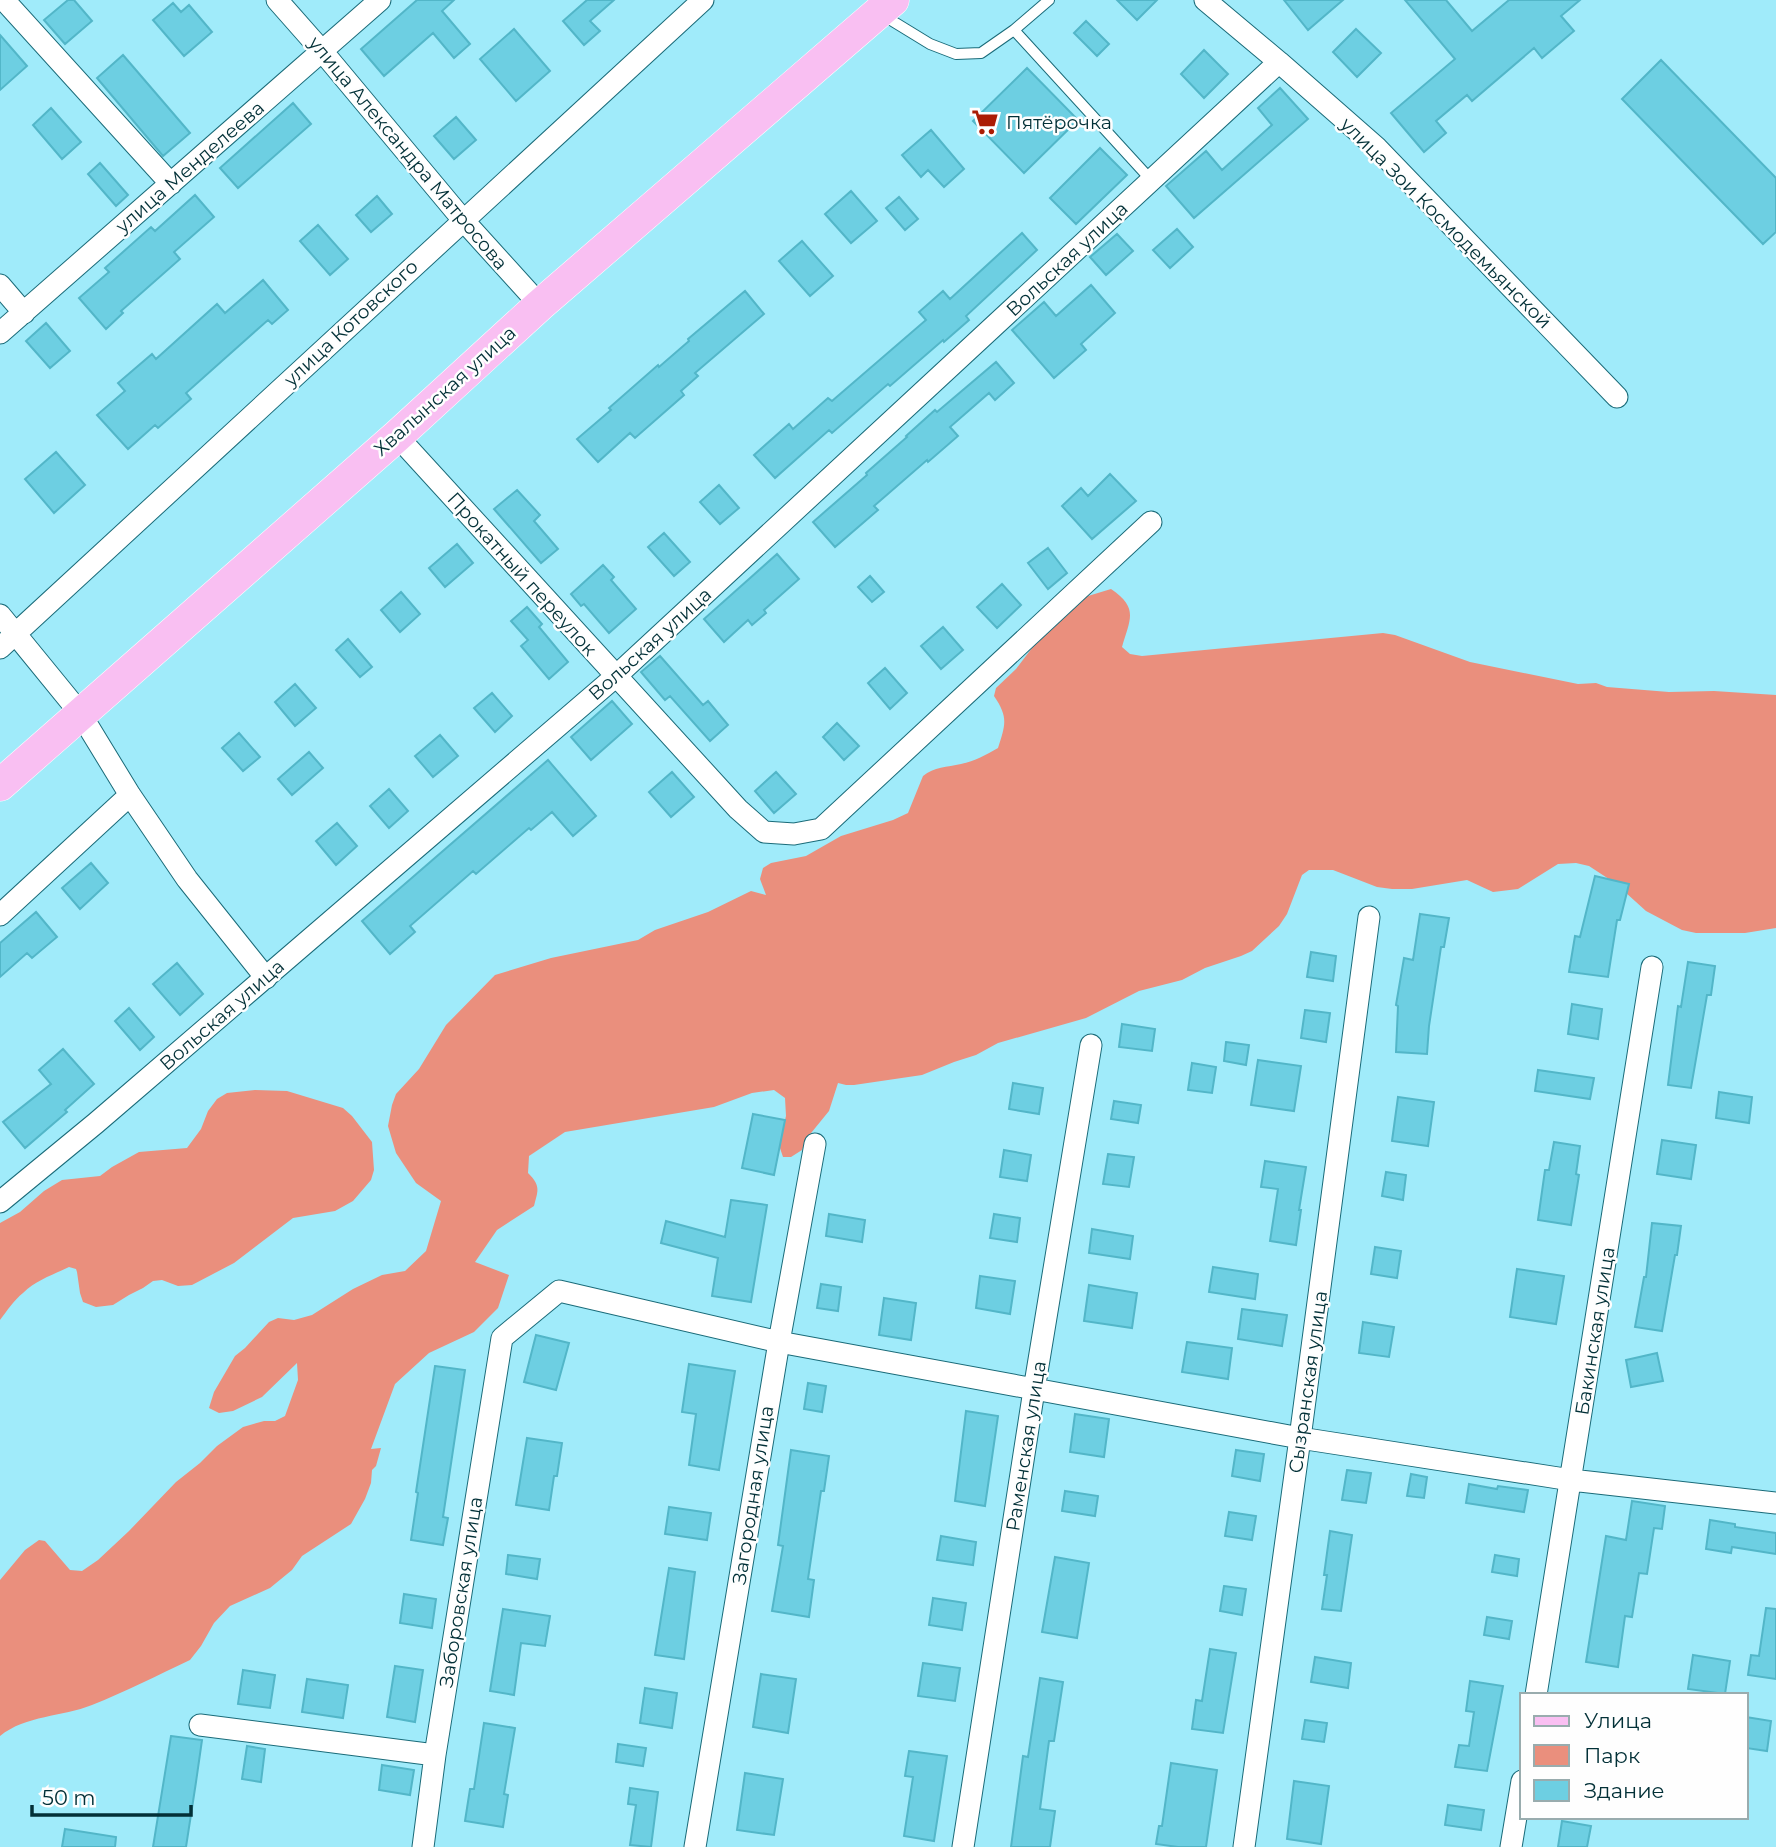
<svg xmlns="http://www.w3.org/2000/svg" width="1776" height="1847" font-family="Montserrat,sans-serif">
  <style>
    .green { fill: #ea8f7d }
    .building { fill: #6dcfe2; stroke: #52b6c8; stroke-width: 2 }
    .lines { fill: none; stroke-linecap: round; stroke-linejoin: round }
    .lane-casing { stroke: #1a6b79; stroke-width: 12 }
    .street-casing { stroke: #1a6b79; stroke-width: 23 }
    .primary-casing { stroke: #fff; stroke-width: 33 }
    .lane { stroke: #fff; stroke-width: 10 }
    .street { stroke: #fff; stroke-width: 21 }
    .primary { stroke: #f9bff2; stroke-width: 32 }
    .labels { text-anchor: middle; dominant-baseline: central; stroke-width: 5; stroke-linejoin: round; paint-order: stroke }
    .poi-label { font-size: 19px; fill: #023037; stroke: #fefefe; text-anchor: start }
    .street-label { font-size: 19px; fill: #023037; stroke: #fefefe }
  </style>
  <rect width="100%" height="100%" fill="#a0ebfa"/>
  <path class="green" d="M1111 589C1139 608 1130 619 1122 647L1130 654 1142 656 1383 633 1395 635 1470 662 1578 684 1596 683 1607 687 1669 692 1714 691 1776 695V928L1745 933H1696L1682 930 1646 911 1615 883 1589 866 1576 863 1558 864 1518 889 1493 892 1467 880 1412 889H1392L1377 887 1333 870H1309L1302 875 1287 914 1279 926 1252 951 1241 956 1205 968 1182 980 1139 991 1086 1018 998 1043 976 1055 954 1062 922 1075 854 1085H846L838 1083 829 1111 807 1138 802 1150 791 1157H783L779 1145 786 1116 785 1098 774 1090 752 1093 714 1107 565 1132 529 1156 528 1173C541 1186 538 1190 534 1206L497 1230 475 1262 509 1275 498 1308 474 1332 429 1353 395 1384 371 1449 381 1448 376 1466 372 1470 371 1483 365 1499 351 1524 302 1556 292 1570 270 1588 230 1606 214 1623 201 1646 190 1660C158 1675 125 1692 92 1705 62 1717 26 1715 0 1736V1580L25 1550 39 1540 45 1541 70 1570 82 1571 98 1560 129 1531 176 1482 200 1463 217 1446 243 1427 264 1421H275L285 1416 298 1380 297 1363 262 1397 233 1411 219 1413 209 1408 214 1392 235 1356 245 1348 269 1322 278 1318 294 1320 312 1315 353 1289 382 1275 405 1271 426 1251 441 1201 416 1183 396 1153 388 1126 392 1105 396 1094 419 1069 446 1025 495 975 551 958 638 940 655 930 708 912 751 891 766 895 760 879 763 868 771 863 806 856 841 836 893 820 908 813 923 776C934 767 947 767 961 764 975 761 986 755 998 748 1005 725 1009 718 994 696L996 688 1016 669 1032 648 1042 630 1075 600Z
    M255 1090 287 1091 343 1108 352 1116 372 1142 374 1170 371 1180 353 1201 335 1211 293 1218 234 1263 192 1285 178 1286 162 1280 153 1281 143 1288 129 1295 113 1305 96 1307 83 1302 80 1293 77 1272 76 1269 69 1267C53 1275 36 1280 23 1293 14 1300 7 1311 0 1320V1223L20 1212 44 1191 62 1180 100 1176 112 1167 139 1152 187 1148 201 1129 208 1111 217 1099 227 1093Z"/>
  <path class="building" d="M68 0H74L92 21 65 44 44 20Z
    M417 0H454L442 11 470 44 454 58 433 33 384 76 361 49Z
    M587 0H614L590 21 600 31 584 45 563 21Z
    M1117 0H1157L1137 20Z
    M1284 0H1343L1308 30Z
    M1405 0H1446L1472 31 1509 0H1580L1561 16 1574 31 1542 58 1534 48 1472 101 1467 95 1436 121 1446 133 1424 152 1391 113 1455 59Z
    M173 3 181 12 189 5 212 32 184 56 153 20Z
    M1086 21 1109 44 1097 56 1074 33Z
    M514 29 550 71 516 101 480 59Z
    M1356 29 1381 53 1357 77 1333 52Z
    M0 35 27 66 0 90Z
    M1204 50 1228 74 1204 98 1181 74Z
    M123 55 190 133 163 156 97 78Z
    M1661 60 1776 178V232L1763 244 1622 99Z
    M1027 68 1078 120 1024 173 973 121Z
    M1280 88 1308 119 1194 218 1166 186 1206 151 1222 170 1272 125 1258 108Z
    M293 103 311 124 238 188 220 168Z
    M51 108 81 142 62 159 33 125Z
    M456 117 476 140 454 159 434 136Z
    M931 130 964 169 944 187 928 170 921 177 902 155Z
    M1100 148 1127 175 1076 224 1050 198Z
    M100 163 128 195 116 206 88 174Z
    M851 191 877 221 851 243 825 214Z
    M195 195 214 217 174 252 180 259 121 311 123 313 106 329 79 298 109 272 105 268 151 227 155 231Z
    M377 196 392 214 371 232 356 215Z
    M899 197 918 219 905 230 886 208Z
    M318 225 348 259 330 275 300 241Z
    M1177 229 1193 247 1170 268 1153 250Z
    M1022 233 1037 250 966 316 969 320 944 342 943 340 890 386 888 384 832 433 829 430 775 478 754 455 789 424 793 429 828 398 832 401 926 320 919 312 943 291 950 299Z
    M1117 234 1133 251 1106 275 1090 257Z
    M802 241 833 276 810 296 779 261Z
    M263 280 288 310 272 324 268 320 186 393 191 399 158 428 155 425 128 449 97 415 125 391 118 383 152 354 156 359 217 304 225 313Z
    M1091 285 1115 313 1081 344 1086 350 1054 378 1012 330 1044 302 1056 316Z
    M745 291 764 314 695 373 698 376 681 391 684 395 635 438 630 433 598 462 577 439 611 410 609 408 658 365 659 367 689 341 688 339Z
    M46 323 70 351 50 368 26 341Z
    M996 362 1014 383 995 400 989 393 950 427 958 436 928 462 927 460 874 506 878 510 835 547 813 522 867 475 866 473 907 437 906 436 935 410 937 412Z
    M56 452 85 485 54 513 25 479Z
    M1110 474 1136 501 1092 539 1062 506 1081 488 1088 496Z
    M719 485 739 508 720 524 700 502Z
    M517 490 540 515 534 521 558 549 541 563 494 509Z
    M664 533 690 562 674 576 648 547Z
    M457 544 473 563 445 587 429 568Z
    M1048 548 1067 573 1048 589 1028 563Z
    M777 554 799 579 764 610 766 613 752 625 748 620 724 642 704 619Z
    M603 565 614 577 611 580 636 609 609 633 584 604 581 606 571 594Z
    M870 576 884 592 872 602 858 587Z
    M1002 584 1021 605 997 628 977 607Z
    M401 592 420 614 400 632 381 610Z
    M527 607 542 624 539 627 568 662 549 679 521 646 528 640 511 621Z
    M943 627 963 650 941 669 921 646Z
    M348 639 372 667 360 677 336 650Z
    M660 656 703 705 708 701 728 725 710 741 670 696 665 700 641 672Z
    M885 668 907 693 890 709 868 683Z
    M295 684 316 708 295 726 275 702Z
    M492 693 512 716 495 732 474 708Z
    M612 701 632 724 591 760 571 737Z
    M837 723 859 746 844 760 823 737Z
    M239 733 260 757 243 771 222 748Z
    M440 735 458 756 433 777 415 756Z
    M309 752 323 768 292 795 278 779Z
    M548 760 596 816 573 836 552 812 531 830 529 828 476 874 473 871 410 926 415 932 390 954 362 921Z
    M672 772 694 797 671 817 649 792Z
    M776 772 796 794 774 813 755 791Z
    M389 789 408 811 389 828 370 806Z
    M337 823 357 846 336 865 316 841Z
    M91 863 108 883 80 909 62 888Z
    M1595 876 1629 884 1620 920H1617L1608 977 1569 972 1575 936 1580 937Z
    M36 912 57 937 32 958 27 953 0 977V943Z
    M1420 914 1449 918 1444 947H1441L1429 1026 1427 1054 1396 1052 1398 1006 1396 1005 1404 958 1413 960Z
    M1311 952 1336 956 1333 981 1307 977Z
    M1688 962 1715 966 1711 995H1707L1691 1088 1668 1085 1678 1006 1681 1007Z
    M177 963 203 994 180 1015 153 984Z
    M1572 1004 1602 1009 1598 1039 1568 1034Z
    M129 1008 154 1037 140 1050 115 1021Z
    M1305 1010 1330 1013 1326 1042 1301 1038Z
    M1122 1024 1155 1029 1152 1051 1119 1047Z
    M1226 1042 1249 1045 1246 1065 1224 1061Z
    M63 1049 94 1084 65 1110 67 1112 25 1148 3 1122 51 1084 39 1070Z
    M1258 1060 1301 1066 1294 1111 1251 1105Z
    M1192 1063 1216 1067 1212 1093 1188 1090Z
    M1538 1070 1594 1078 1590 1099 1535 1091Z
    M1013 1083 1043 1088 1039 1114 1009 1109Z
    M1719 1092 1752 1097 1749 1123 1716 1118Z
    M1398 1097 1434 1102 1428 1146 1392 1141Z
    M1114 1101 1141 1105 1138 1123 1111 1119Z
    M753 1114 785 1120 774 1175 742 1168Z
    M1662 1140 1696 1145 1691 1179 1657 1174Z
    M1554 1142 1580 1146 1576 1174 1579 1175 1571 1225 1538 1220 1545 1170H1549Z
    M1004 1150 1031 1155 1027 1181 1000 1177Z
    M1108 1154 1134 1157 1129 1187 1103 1184Z
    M1265 1161 1306 1167 1299 1210H1301L1296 1245 1270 1241 1278 1189 1261 1187Z
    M1386 1172 1406 1175 1403 1200 1382 1196Z
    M731 1200 767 1205 751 1302 712 1296 718 1258 661 1243 666 1221 725 1237Z
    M829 1214 865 1220 862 1242 826 1236Z
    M994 1214 1020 1218 1017 1242 990 1238Z
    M1652 1223 1681 1226 1677 1255H1675L1662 1331 1635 1327 1644 1277H1646Z
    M1092 1229 1133 1236 1130 1259 1089 1253Z
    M1375 1247 1401 1251 1397 1278 1371 1274Z
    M1213 1267 1258 1274 1255 1299 1209 1292Z
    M1517 1269 1564 1276 1556 1324 1510 1317Z
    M980 1276 1015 1281 1010 1314 976 1308Z
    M821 1284 841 1287 838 1311 817 1308Z
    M1089 1285 1137 1293 1132 1328 1084 1321Z
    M884 1298 916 1303 911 1340 879 1335Z
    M1242 1309 1287 1315 1282 1346 1238 1339Z
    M1363 1322 1394 1327 1389 1357 1359 1353Z
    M536 1335 569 1343 556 1390 524 1382Z
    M1187 1342 1232 1348 1228 1379 1182 1372Z
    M1657 1353 1663 1381 1631 1387 1626 1360Z
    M689 1364 735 1371 719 1470 689 1465 696 1414 682 1412Z
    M435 1366 465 1370 443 1517 448 1518 443 1545 411 1540 418 1493 416 1492Z
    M808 1383 826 1386 822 1412 804 1409Z
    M966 1411 998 1416 985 1506 955 1501Z
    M1075 1414 1109 1419 1104 1457 1070 1452Z
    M527 1438 562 1443 557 1476H554L549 1510 516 1505Z
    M791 1450 829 1456 824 1491H821L808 1579 814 1580 809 1617 772 1611 783 1546 778 1545Z
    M1236 1450 1264 1454 1260 1481 1232 1476Z
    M1347 1470 1371 1473 1366 1503 1342 1500Z
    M1411 1474 1427 1477 1424 1498 1407 1496Z
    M1469 1484 1497 1489 1498 1486 1528 1490 1524 1512 1466 1503Z
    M1065 1491 1098 1496 1095 1516 1062 1511Z
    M1632 1501 1665 1506 1662 1529 1654 1528 1647 1574 1639 1573 1632 1617 1625 1616 1618 1667 1586 1662 1606 1536 1626 1540Z
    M669 1507 711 1513 707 1540 665 1534Z
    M1229 1512 1256 1516 1252 1540 1225 1536Z
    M1710 1520 1735 1524V1527L1776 1533V1554L1732 1547 1731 1553 1706 1549Z
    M1330 1531 1352 1535 1341 1611 1322 1609 1327 1575H1324Z
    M941 1536 976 1542 973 1565 937 1560Z
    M508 1555 540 1559 537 1579 506 1574Z
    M1495 1555 1519 1559 1517 1576 1492 1572Z
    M1055 1557 1089 1563 1077 1638 1042 1632Z
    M669 1568 695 1572 684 1659 655 1655Z
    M1224 1586 1246 1589 1242 1615 1220 1611Z
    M404 1594 436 1599 432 1628 400 1623Z
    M933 1598 966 1603 962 1630 929 1625Z
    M1766 1608 1776 1609V1679L1748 1675 1751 1655 1759 1656Z
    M503 1609 550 1616 545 1646 521 1643 514 1695 490 1691Z
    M1487 1617 1512 1621 1509 1639 1484 1635Z
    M1210 1649 1236 1653 1223 1733 1192 1729 1196 1700 1202 1701Z
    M1693 1655 1730 1661 1725 1694 1688 1689Z
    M1315 1657 1351 1663 1348 1688 1311 1682Z
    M923 1663 960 1668 955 1701 918 1696Z
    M395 1666 423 1670 415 1722 387 1717Z
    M243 1670 275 1675 270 1708 238 1704Z
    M761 1674 796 1679 788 1733 753 1727Z
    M1040 1678 1063 1682 1054 1741H1049L1040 1809 1055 1811 1050 1847H1011L1023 1756 1028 1757Z
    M307 1679 348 1685 343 1718 302 1712Z
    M1470 1681 1503 1686 1487 1771 1455 1767 1459 1745 1469 1746 1474 1712 1466 1711Z
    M645 1688 677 1693 672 1728 640 1723Z
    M1746 1717 1771 1721 1767 1751 1746 1748Z
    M1305 1720 1327 1723 1324 1742 1302 1739Z
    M484 1723 515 1728 504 1794 508 1795 503 1827 465 1821 470 1789H474Z
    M171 1736 202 1740 196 1782 186 1847H153Z
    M618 1744 646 1748 643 1766 616 1762Z
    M247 1746 265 1749 261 1782 242 1779Z
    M909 1751 947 1756 934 1841 904 1836 913 1777 905 1776Z
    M1171 1763 1217 1770 1206 1847H1178L1156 1844 1159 1826H1162Z
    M382 1765 414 1770 410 1795 379 1790Z
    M745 1773 783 1779 774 1835 737 1830Z
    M1294 1781 1329 1786 1321 1844 1287 1839Z
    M630 1788 658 1792 651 1847 630 1845 636 1805 628 1804Z
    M1448 1805 1484 1810 1481 1830 1445 1825Z
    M1562 1821 1591 1826 1587 1847H1558Z
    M65 1829 116 1837 115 1847H62Z"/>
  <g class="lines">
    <defs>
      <path id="lane" d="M881 14 930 44 956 54 981 53 1014 30 1049 0
        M1014 30 1152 181"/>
      <path id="street" d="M4 0 171 184
        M277 0 322 51 463 220 540 305
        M1205 0 1279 62 1377 148 1617 397
        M0 285 24 313
        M0 333 380 0
        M397 436 738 809 764 832 794 834 821 829 1151 522
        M0 615 80 713 130 795 187 879 266 978
        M0 648 703 0
        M0 915 130 795
        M0 1202 96 1123 615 677 1279 62
        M1536 1695 1652 967
        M200 1725 435 1755
        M423 1847 435 1755 502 1338 559 1291 779 1342 1300 1438 1571 1480 1776 1503
        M695 1847 779 1342 815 1144
        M963 1847 1034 1390 1091 1045
        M1244 1847 1300 1438 1369 917
        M1511 1847 1522 1781"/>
      <path id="primary" d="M0 785 397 436 540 305 893 0"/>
    </defs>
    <use href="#lane" class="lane-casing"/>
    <use href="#street" class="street-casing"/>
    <use href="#primary" class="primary-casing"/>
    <use href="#lane" class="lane"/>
    <use href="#street" class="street"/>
    <use href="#primary" class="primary"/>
  </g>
  <defs>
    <symbol id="supermarket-bare" viewBox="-9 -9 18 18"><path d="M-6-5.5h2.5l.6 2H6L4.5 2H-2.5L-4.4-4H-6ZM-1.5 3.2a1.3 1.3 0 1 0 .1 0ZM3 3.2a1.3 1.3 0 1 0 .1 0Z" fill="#ab1c04" stroke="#fefefe" stroke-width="2.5" paint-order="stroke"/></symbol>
  </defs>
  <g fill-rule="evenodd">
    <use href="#supermarket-bare" x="966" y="103" width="38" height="38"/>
  </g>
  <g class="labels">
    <g class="poi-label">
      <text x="1006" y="122">Пятёрочка</text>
    </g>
    <g class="street-label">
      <text transform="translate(408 153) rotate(50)">улица Александра Матросова</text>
      <text transform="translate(190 167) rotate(-41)">улица Менделеева</text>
      <text transform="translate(1446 223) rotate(45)">улица Зои Космодемьянской</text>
      <text transform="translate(1067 259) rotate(-43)">Вольская улица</text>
      <text transform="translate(351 323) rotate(-43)">улица Котовского</text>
      <text transform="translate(445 391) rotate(-42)">Хвалынская улица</text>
      <text transform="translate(522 574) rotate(48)">Прокатный переулок</text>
      <text transform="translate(650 644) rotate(-42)">Вольская улица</text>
      <text transform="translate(222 1015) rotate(-41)">Вольская улица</text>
      <text transform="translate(1595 1331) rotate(-81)">Бакинская улица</text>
      <text transform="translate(1308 1382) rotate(-82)">Сызранская улица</text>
      <text transform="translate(1026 1446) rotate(-81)">Раменская улица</text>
      <text transform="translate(753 1495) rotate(-81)">Загородная улица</text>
      <text transform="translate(461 1592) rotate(-81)">Заборовская улица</text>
    </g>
  </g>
  <rect x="1520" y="1693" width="228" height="126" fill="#fefefe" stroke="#99acae" stroke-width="2"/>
  <rect x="1534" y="1716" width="35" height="10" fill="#f9bff2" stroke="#99acae" stroke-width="2"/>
  <text x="1584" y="1728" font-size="21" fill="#023037">Улица</text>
  <rect x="1534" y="1745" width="35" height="21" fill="#ea8f7d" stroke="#99acae" stroke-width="2"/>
  <text x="1584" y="1763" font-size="21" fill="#023037">Парк</text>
  <rect x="1534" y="1780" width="35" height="21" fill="#6dcfe2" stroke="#99acae" stroke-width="2"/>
  <text x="1584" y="1798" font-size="21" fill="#023037">Здание</text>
  <path d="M32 1805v10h159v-10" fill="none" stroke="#023037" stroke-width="3.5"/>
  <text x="42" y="1805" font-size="21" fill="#023037" stroke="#fefefe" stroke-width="5" paint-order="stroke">50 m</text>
</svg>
